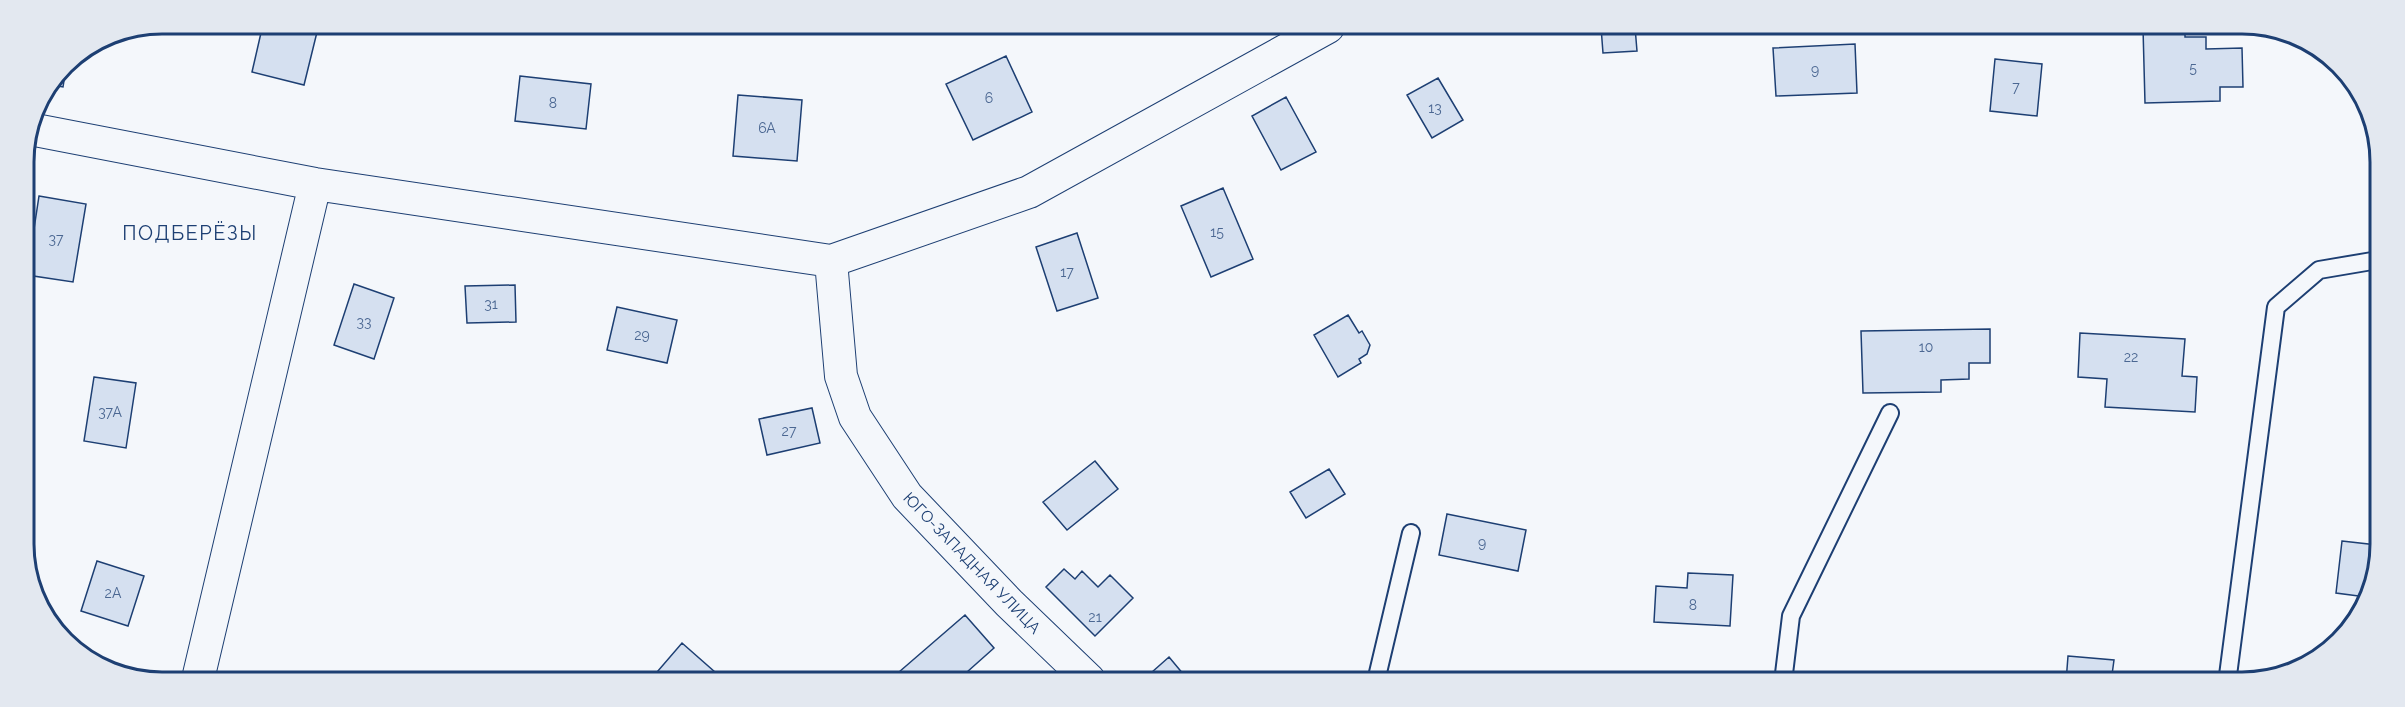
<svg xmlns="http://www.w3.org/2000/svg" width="2405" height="707" font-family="Raleway,sans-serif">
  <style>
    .building { fill: #d5e0f0; stroke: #1d3f73; stroke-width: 1.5 }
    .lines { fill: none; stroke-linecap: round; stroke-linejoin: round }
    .lane-casing { stroke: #1d3f73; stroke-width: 20 }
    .street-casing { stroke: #1d3f73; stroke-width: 34 }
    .lane { stroke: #f4f7fb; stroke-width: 16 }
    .street { stroke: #f4f7fb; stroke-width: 32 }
    .labels { text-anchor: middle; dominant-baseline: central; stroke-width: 4.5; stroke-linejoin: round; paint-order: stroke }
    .number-label { font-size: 14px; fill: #4b6792 }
    .street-label { font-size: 16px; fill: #1d3f73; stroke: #f4f7fb }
    .quarter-label { font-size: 20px; letter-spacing: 1.5px; fill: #1d3f73; stroke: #f4f7fb }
    .rim { fill: none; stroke: #1d3f73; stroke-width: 3 }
  </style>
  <rect width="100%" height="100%" fill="#f4f7fb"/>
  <path class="building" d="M263 24H319L304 85 252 72Z
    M1601 27H1635L1637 51 1603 53Z
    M2143 28H2185V37H2206V49L2242 48 2243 87H2220V101L2145 103Z
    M1855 44 1857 93 1776 96 1773 48Z
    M1006 56 1032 112 973 140 946 84Z
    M1995 59 2042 64 2037 116 1990 111Z
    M67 62 63 87 51 85 65 64Z
    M520 76 591 84 586 129 515 121Z
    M1438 78 1463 120 1432 138 1407 95Z
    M738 95 802 100 797 161 733 156Z
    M1286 97 1316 152 1281 170 1252 116Z
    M1223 188 1253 259 1211 277 1181 206Z
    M39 196 86 204 73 282 27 275Z
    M1077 233 1098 298 1057 311 1036 247Z
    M354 284 394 298 374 359 334 345Z
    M515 285 516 322 467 323 465 286Z
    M617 307 677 320 667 363 607 350Z
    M1348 315 1359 333 1362 331 1370 345 1367 354 1359 359 1361 363 1338 377 1314 335Z
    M1990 329V363H1969V379L1941 380V392L1863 393 1861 331Z
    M2080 333 2185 339 2182 376 2197 377 2195 412 2105 407 2107 379 2078 377Z
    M94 377 136 383 126 448 84 441Z
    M812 408 820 443 767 455 759 419Z
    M1095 461 1118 489 1067 530 1043 502Z
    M1329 469 1345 494 1306 518 1290 492Z
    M1447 514 1526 530 1518 571 1439 555Z
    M2342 541 2377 545 2376 580 2366 597 2336 593Z
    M97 561 144 576 128 626 81 611Z
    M1064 569 1075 579 1082 571 1098 587 1110 575 1133 598 1095 636 1046 587Z
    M1688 573 1733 575 1730 626 1654 622 1656 586 1687 588Z
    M965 615 994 648 958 680H906L899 672Z
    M682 643 724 680 651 679Z
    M2068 656 2114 660 2111 682H2066Z
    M1169 657 1189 681 1143 680Z"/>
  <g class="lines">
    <defs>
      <path id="lane" d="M1376 681 1411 533
        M1783 682 1791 616 1890 413
        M2227 683 2276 307 2319 270 2378 260"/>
      <path id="street" d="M30 129 315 184 831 261 1029 192 1328 27
        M831 261 841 376 855 417 907 496 1009 603 1089 680
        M198 679 315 184"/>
    </defs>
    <use href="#lane" class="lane-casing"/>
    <use href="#street" class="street-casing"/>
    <use href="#lane" class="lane"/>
    <use href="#street" class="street"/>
  </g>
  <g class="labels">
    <g class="number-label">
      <text x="2193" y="68">5</text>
      <text x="1815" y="70">9</text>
      <text x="2016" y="87">7</text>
      <text x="989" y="98">6</text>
      <text x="553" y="103">8</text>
      <text x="1435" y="108">13</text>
      <text x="767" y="128">6А</text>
      <text x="1217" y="232">15</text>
      <text x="56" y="239">37</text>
      <text x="1067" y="272">17</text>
      <text x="491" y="304">31</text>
      <text x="364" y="322">33</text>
      <text x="642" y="335">29</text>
      <text x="1926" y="347">10</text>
      <text x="2131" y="357">22</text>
      <text x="110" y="412">37А</text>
      <text x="789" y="431">27</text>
      <text x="1482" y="543">9</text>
      <text x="113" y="593">2А</text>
      <text x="1693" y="605">8</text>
      <text x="1095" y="617">21</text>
    </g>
    <g class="street-label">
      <text transform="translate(972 563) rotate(46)">ЮГО-ЗАПАДНАЯ УЛИЦА</text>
    </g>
    <g class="quarter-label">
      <text x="190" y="233">ПОДБЕРЁЗЫ</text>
    </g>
  </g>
  <path d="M0 0H2405V707H0ZM162 34H2242A128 128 0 0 1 2370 162V544A128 128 0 0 1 2242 672H162A128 128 0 0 1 34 544V162A128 128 0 0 1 162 34Z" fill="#e3e8f0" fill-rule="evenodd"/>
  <path class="rim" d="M162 34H2242A128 128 0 0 1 2370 162V544A128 128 0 0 1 2242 672H162A128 128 0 0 1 34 544V162A128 128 0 0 1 162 34Z"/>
</svg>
